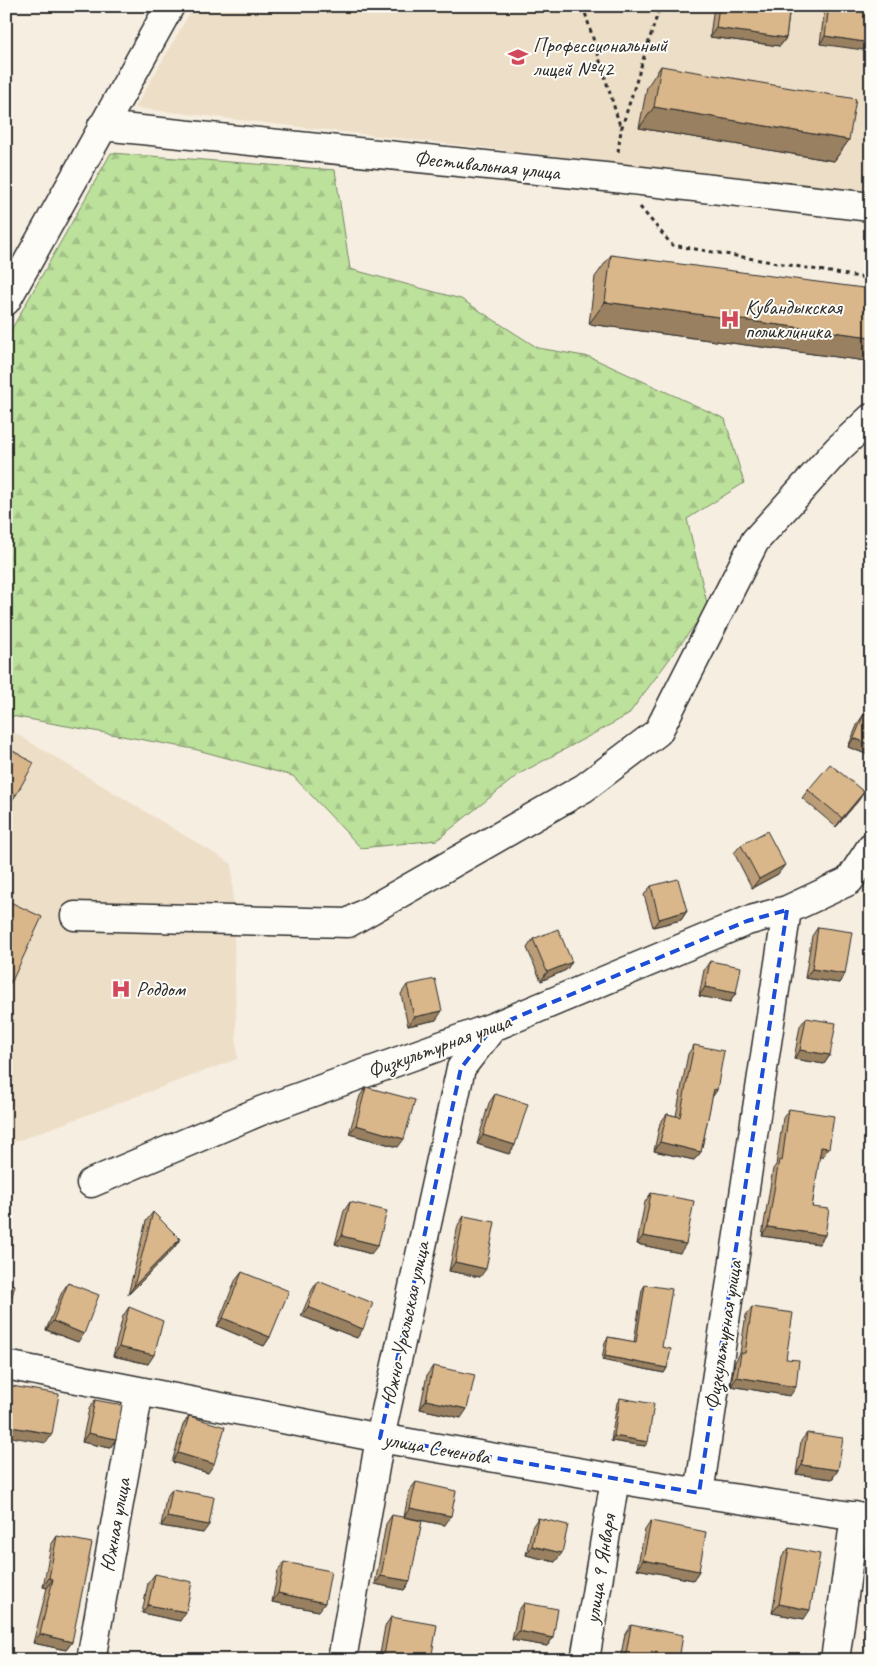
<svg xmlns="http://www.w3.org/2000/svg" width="877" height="1666" font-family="Caveat,sans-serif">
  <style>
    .built { fill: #eddec7 }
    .forest { fill: url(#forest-firs); stroke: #748663 }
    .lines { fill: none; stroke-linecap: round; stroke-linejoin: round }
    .minor-casing { stroke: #2b2b2b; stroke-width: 31 }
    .path { stroke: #2b2b2b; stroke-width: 3; stroke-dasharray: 4 4; stroke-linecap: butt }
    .minor { stroke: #fdfcf7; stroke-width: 28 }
    .wall { fill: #bb9d78; stroke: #2b2b2b }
    .shaded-wall { fill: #988061; stroke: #2b2b2b }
    .building { fill: #d9b78b; stroke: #2b2b2b }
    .marked { fill: none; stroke: #1d4ed8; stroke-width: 4; stroke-dasharray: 10 6; stroke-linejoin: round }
    .labels { text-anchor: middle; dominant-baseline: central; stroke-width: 4; stroke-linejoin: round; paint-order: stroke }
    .poi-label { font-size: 21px; fill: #2b2b2b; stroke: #fdfcf7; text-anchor: start }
    .street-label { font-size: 21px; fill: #2b2b2b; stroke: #fdfcf7 }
  </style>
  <defs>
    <pattern id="forest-firs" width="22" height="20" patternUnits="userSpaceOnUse" patternTransform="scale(1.25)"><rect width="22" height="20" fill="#bce19b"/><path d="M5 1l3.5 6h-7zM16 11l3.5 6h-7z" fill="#a2c186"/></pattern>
  </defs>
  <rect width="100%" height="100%" fill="#f6eee1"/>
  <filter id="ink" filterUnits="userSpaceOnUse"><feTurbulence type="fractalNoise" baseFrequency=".02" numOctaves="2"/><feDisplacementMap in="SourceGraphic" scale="10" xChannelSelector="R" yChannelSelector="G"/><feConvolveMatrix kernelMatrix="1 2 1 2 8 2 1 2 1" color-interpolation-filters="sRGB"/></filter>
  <g filter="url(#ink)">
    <path class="built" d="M194 6H871V192L135 108Z
      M10 730 232 864 237 1059 6 1145V732Z"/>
    <path class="forest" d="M111 153 335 170 350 269 461 299 538 348 590 357 725 419 744 483 687 519 708 607 628 715 519 774 437 840 361 848 293 776 194 749 6 715V339Z"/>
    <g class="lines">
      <defs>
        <path id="minor" d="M102 126 615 178 871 207
          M6 301 170 6
          M75 916 348 923 584 788 658 732 755 541 838 449 871 418
          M91 1183 263 1110 493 1027 747 921 787 910 849 881 871 847
          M6 1365 380 1438 699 1493 871 1519
          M699 1493 787 910
          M91 1660 139 1391
          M342 1660 380 1438 461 1068 493 1027
          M585 1660 615 1479
          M835 1660 855 1516"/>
      </defs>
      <use href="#minor" class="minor-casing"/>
      <path class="path" d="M583 6 621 129
        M618 152 621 130 660 6
        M640 207 672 245 871 279"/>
      <use href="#minor" class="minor"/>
    </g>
    <path class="wall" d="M714 6H790L786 38 780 46 710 37Z
      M825 6H871L820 44Z
      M661 66 849 140 834 161 639 128 647 87Z
      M611 255 866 361 589 324 595 277Z
      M864 714 871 717V756L848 747 858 723Z
      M6 747 16 795 10 803 6 801Z
      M808 790 864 792 858 801 836 827 802 798Z
      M741 845 778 874 752 888 734 853Z
      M651 886 687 911 681 920 653 927 644 895Z
      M8 901 12 981 6 989V903Z
      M818 927 845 974 839 983 805 978 812 936Z
      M533 939 572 962 566 970 541 981 527 948Z
      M710 961 736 993 730 1002 699 996 704 970Z
      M407 985 436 1020 408 1026 401 994Z
      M806 1018 830 1055 824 1064 794 1059 800 1026Z
      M694 1045 717 1090 712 1097 701 1152 694 1160 654 1151 660 1123 667 1114 676 1116 688 1054Z
      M366 1087 398 1147 349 1134 360 1096Z
      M495 1094 515 1145 509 1154 477 1144 489 1103Z
      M789 1109 822 1157H819L812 1207 825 1235 819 1244 762 1236 773 1169 776 1165 783 1118Z
      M651 1193 680 1253 637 1244 645 1202Z
      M350 1202 371 1254 335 1244 344 1211Z
      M153 1212 180 1239 174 1248 128 1295 146 1221Z
      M464 1216 480 1277 449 1271 458 1225Z
      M242 1272 270 1337 264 1346 217 1326 235 1281Z
      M318 1281 357 1338 301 1316 312 1290Z
      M68 1283 78 1342 46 1330 62 1292Z
      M645 1285 667 1368 664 1373 602 1360 605 1342 608 1337 634 1342 642 1290Z
      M129 1307 148 1364 113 1356 123 1316Z
      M752 1307 786 1359 790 1396 731 1386 735 1362 740 1353 746 1315Z
      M433 1366 461 1418 420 1409 427 1375Z
      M620 1398 645 1446 611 1441 617 1403Z
      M95 1400 116 1439 110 1448 82 1442 89 1409Z
      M189 1416 208 1473 172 1462 183 1425Z
      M807 1433 838 1470 832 1479 796 1474 801 1441Z
      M416 1482 445 1525 404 1517 409 1491Z
      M172 1489 203 1533 161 1526 166 1498Z
      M392 1515 410 1581 404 1590 375 1584 386 1524Z
      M538 1518 555 1562 526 1555 532 1527Z
      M651 1521 699 1571 693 1580 637 1569 645 1530Z
      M57 1536 72 1642 66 1650 33 1643 47 1588 43 1587 51 1545Z
      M789 1548 804 1619 772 1613 782 1557Z
      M284 1562 319 1611 272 1602 278 1571Z
      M155 1574 180 1621 142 1613 148 1583Z
      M524 1603 553 1638 547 1646 512 1640 518 1611Z
      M391 1617 431 1660H379L385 1626Z
      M631 1625 679 1660H620L625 1634Z"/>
    <path class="shaded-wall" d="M716 28 786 38 780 46 710 37Z
      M825 36 871 43V51L820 44Z
      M654 107 849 140 834 161 639 128Z
      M605 302 871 337V354L866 361 589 324Z
      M854 738 871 745V756L848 747Z
      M864 792 858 801 836 827 842 818Z
      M785 865 778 874 752 888 759 879Z
      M687 911 681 920 653 927 659 919Z
      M572 962 566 970 541 981 547 972Z
      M812 969 845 974 839 983 805 978Z
      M705 987 736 993 730 1002 699 996Z
      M442 1011 436 1020 408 1026 414 1017Z
      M800 1050 830 1055 824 1064 794 1059Z
      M714 1089 717 1090 711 1099Z
      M356 1125 404 1139 398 1147 349 1134Z
      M483 1135 515 1145 509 1154 477 1144Z
      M660 1142 701 1152 694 1160 654 1151Z
      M821 1147 829 1148 822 1157 815 1156Z
      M768 1227 825 1235 819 1244 762 1236Z
      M342 1236 378 1245 371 1254 335 1244Z
      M643 1236 686 1244 680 1253 637 1244Z
      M180 1239 174 1248 128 1295 134 1286Z
      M455 1262 486 1269 480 1277 449 1271Z
      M308 1307 363 1329 357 1338 301 1316Z
      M223 1318 270 1337 264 1346 217 1326Z
      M53 1321 84 1334 78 1342 46 1330Z
      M119 1347 154 1355 148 1364 113 1356Z
      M605 1356 667 1368 664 1373 602 1360Z
      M737 1377 796 1387 790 1396 731 1386Z
      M426 1400 467 1409 461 1418 420 1409Z
      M6 1426 52 1434 46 1443 6 1436Z
      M88 1433 116 1439 110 1448 82 1442Z
      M614 1436 648 1442 645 1446 611 1441Z
      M178 1453 214 1464 208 1473 172 1462Z
      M802 1465 838 1470 832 1479 796 1474Z
      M410 1508 451 1516 445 1525 404 1517Z
      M167 1517 209 1525 203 1533 161 1526Z
      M532 1546 562 1553 555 1562 526 1555Z
      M643 1560 699 1571 693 1580 637 1569Z
      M381 1576 410 1581 404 1590 375 1584Z
      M49 1578 53 1579 47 1588 43 1587Z
      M278 1593 325 1603 319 1611 272 1602Z
      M779 1604 810 1610 804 1619 772 1613Z
      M148 1605 186 1612 180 1621 142 1613Z
      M519 1631 553 1638 547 1646 512 1640Z
      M40 1634 72 1642 66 1650 33 1643Z
      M384 1655 409 1660H381Z"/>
    <path class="building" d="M719 6H790L786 38 716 28Z
      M829 6H871V43L825 36Z
      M661 66 856 99 849 140 654 107Z
      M611 255 871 289V337L605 302Z
      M864 714 871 717V745L854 738Z
      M6 747 34 763 16 795 6 789Z
      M830 764 864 792 842 818 808 790Z
      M767 831 785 865 759 879 741 845Z
      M678 879 687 911 659 919 651 886Z
      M8 901 42 917 12 981 6 979V904Z
      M818 927 852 932 845 974 812 969Z
      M558 929 572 962 547 972 533 939Z
      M710 961 741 967 736 993 705 987Z
      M435 979 442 1011 414 1017 407 985Z
      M806 1018 836 1023 830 1055 800 1050Z
      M694 1045 724 1051 717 1090 714 1089 701 1152 660 1142 667 1114 680 1117Z
      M366 1087 415 1100 404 1139 356 1125Z
      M495 1094 528 1104 515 1145 483 1135Z
      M789 1109 834 1116 829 1148 821 1147 812 1207 829 1209 825 1235 768 1227 779 1160 782 1161Z
      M651 1193 694 1201 686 1244 643 1236Z
      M350 1202 387 1211 378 1245 342 1236Z
      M153 1212 180 1239 134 1286Z
      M464 1216 495 1222 486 1269 455 1262Z
      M242 1272 289 1291 270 1337 223 1318Z
      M318 1281 373 1303 363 1329 308 1307Z
      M6 1283 15 1285 6 1319Z
      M68 1283 99 1295 84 1334 53 1321Z
      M645 1285 672 1289 662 1347 671 1349 667 1368 605 1356 608 1337 636 1342Z
      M129 1307 163 1321 154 1355 119 1347Z
      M752 1307 793 1313 786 1359 799 1360 796 1387 737 1377 741 1353H745Z
      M433 1366 475 1375 467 1409 426 1400Z
      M6 1385 59 1394 52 1434 6 1426Z
      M620 1398 654 1404 648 1442 614 1436Z
      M95 1400 122 1405 116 1439 88 1433Z
      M189 1416 225 1427 214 1464 178 1453Z
      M807 1433 843 1438 838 1470 802 1465Z
      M416 1482 456 1491 451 1516 410 1508Z
      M172 1489 214 1497 209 1525 167 1517Z
      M392 1515 422 1521 410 1581 381 1576Z
      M538 1518 568 1525 562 1553 532 1546Z
      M651 1521 706 1532 699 1571 643 1560Z
      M57 1536 92 1543 72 1642 40 1634 53 1579 49 1578Z
      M789 1548 820 1554 810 1610 779 1604Z
      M284 1562 331 1571 325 1603 278 1593Z
      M155 1574 192 1582 186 1612 148 1605Z
      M524 1603 558 1609 553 1638 519 1631Z
      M391 1617 437 1625 431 1660H409L384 1655Z
      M631 1625 683 1635 679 1660H625Z"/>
  </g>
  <path class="marked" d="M787 910 699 1493 380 1438 461 1068 493 1027 747 921Z"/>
  <defs>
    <symbol id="school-bare" viewBox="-9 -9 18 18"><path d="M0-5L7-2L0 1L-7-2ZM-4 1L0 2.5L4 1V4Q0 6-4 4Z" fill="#d1495b" stroke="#fdfcf7" stroke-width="2.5" paint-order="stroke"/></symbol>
    <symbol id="hospital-bare" viewBox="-9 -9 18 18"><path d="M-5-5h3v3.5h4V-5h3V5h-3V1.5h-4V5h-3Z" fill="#d1495b" stroke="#fdfcf7" stroke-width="2.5" paint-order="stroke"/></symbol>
  </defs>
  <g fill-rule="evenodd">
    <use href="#school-bare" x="504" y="43" width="28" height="28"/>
    <use href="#hospital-bare" x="716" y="305" width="28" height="28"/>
    <use href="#hospital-bare" x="107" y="975" width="28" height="28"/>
  </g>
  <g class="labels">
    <g class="poi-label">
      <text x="533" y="45">Профессиональный<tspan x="533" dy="24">лицей №42</tspan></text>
      <text x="745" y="307">Кувандыкская<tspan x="745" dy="24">поликлиника</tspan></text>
      <text x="136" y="989">Роддом</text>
    </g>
    <g class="street-label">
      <text transform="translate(487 165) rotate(6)">Фестивальная улица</text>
      <text transform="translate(439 1046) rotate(-20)">Физкультурная улица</text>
      <text transform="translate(405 1323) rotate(-78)">Южно-Уральская улица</text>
      <text transform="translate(723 1335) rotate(-81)">Физкультурная улица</text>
      <text transform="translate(437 1448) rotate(10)">улица Сеченова</text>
      <text transform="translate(115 1525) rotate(-80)">Южная улица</text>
      <text transform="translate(600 1569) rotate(-81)">улица 9 Января</text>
    </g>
  </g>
  <rect width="877" height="1666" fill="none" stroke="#fdfcf7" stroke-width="25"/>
  <rect x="12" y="12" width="852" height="1641" fill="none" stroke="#2b2b2b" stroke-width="2" filter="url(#ink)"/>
</svg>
